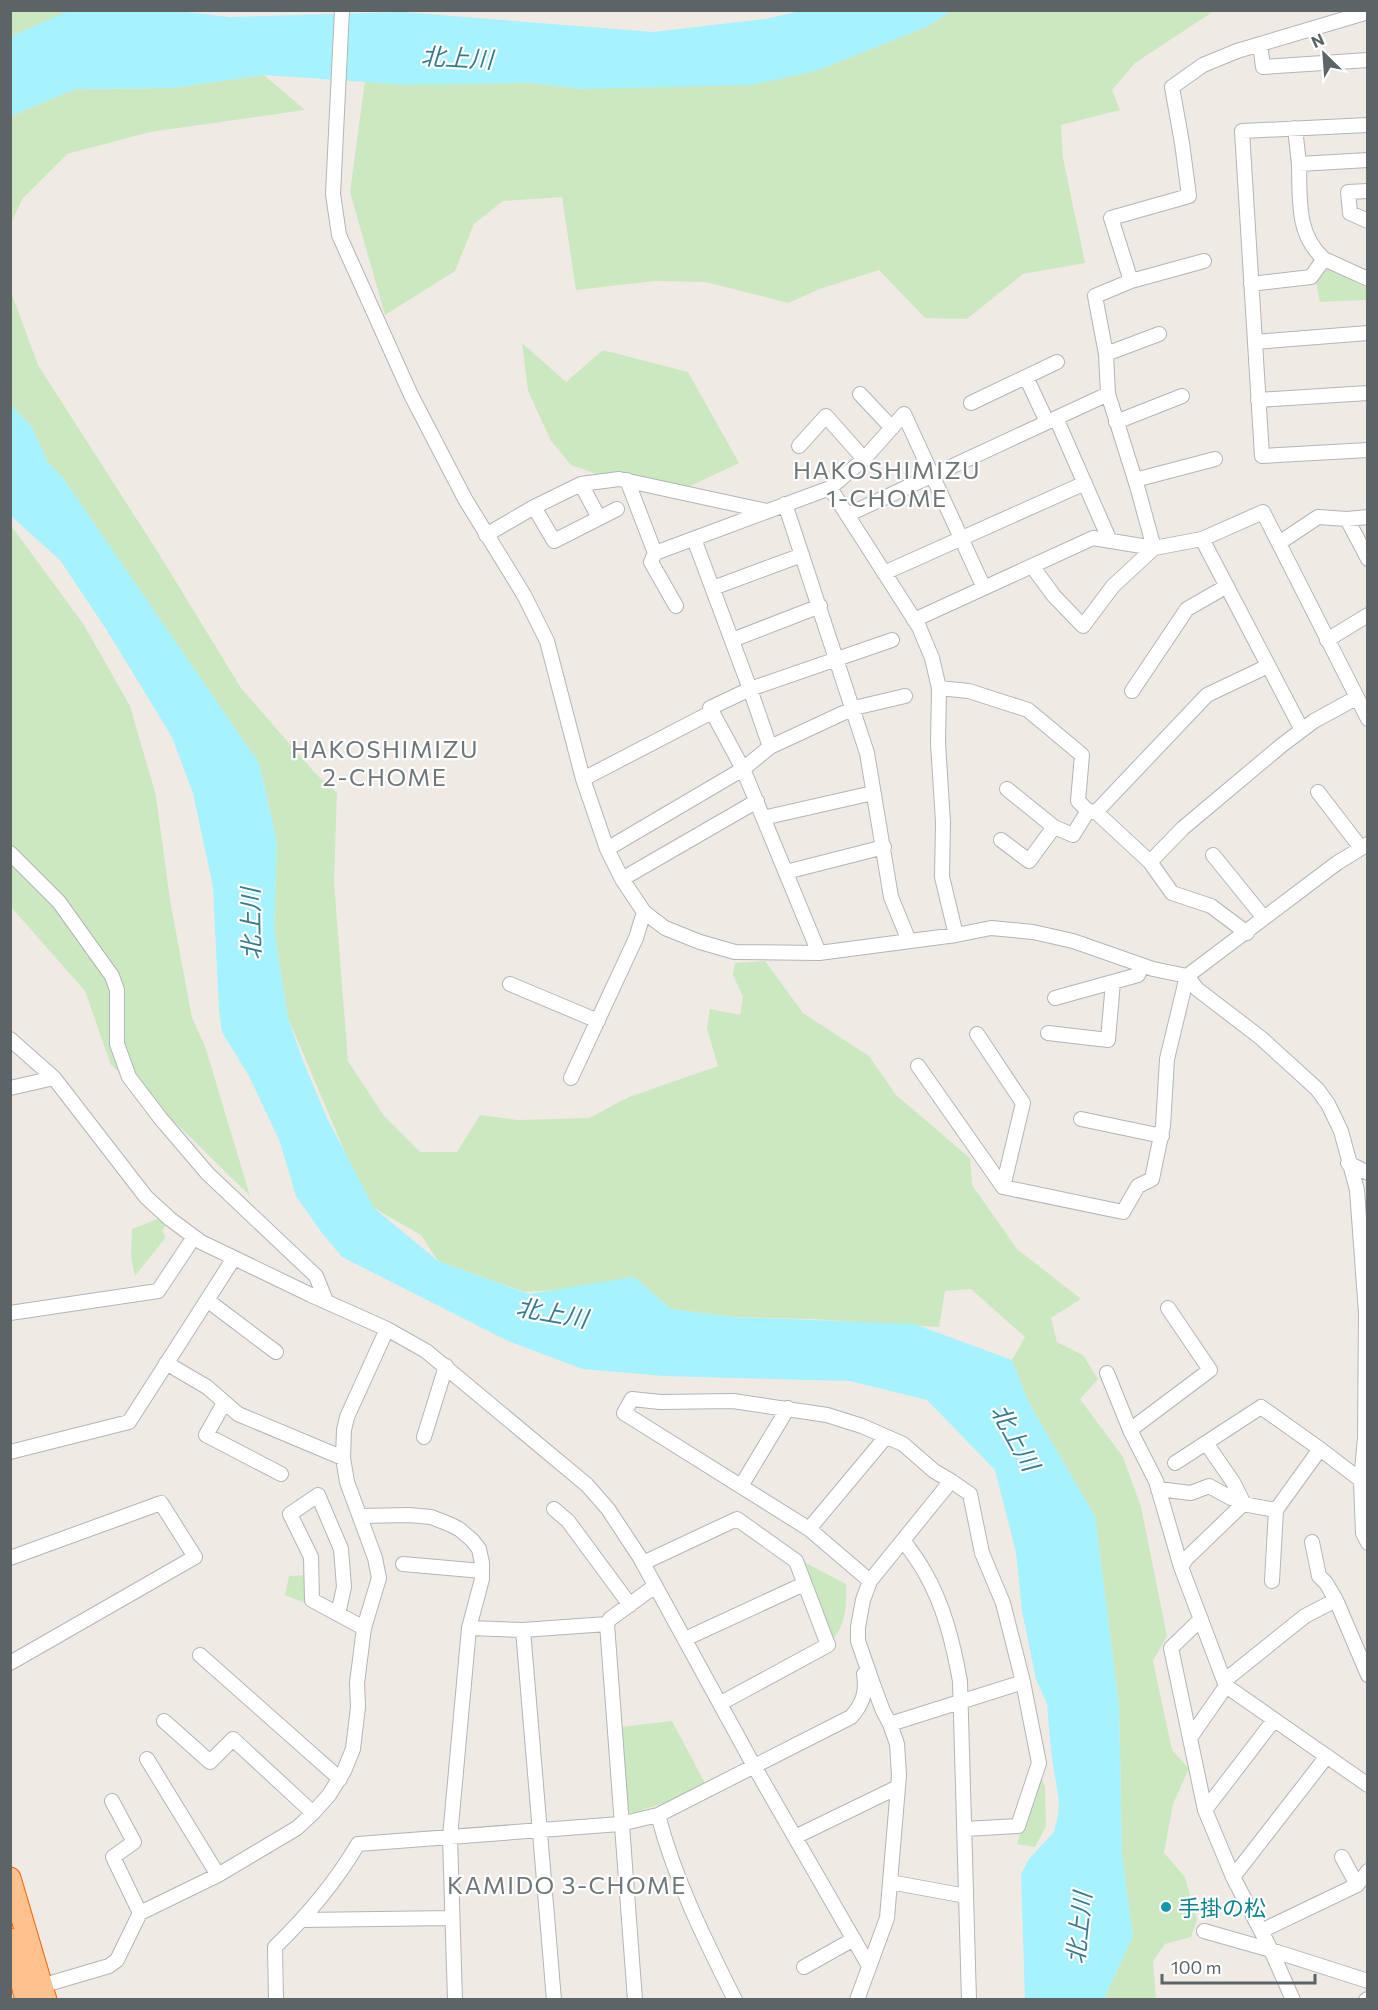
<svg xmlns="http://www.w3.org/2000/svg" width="1378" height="2010" font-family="Commissioner,'Noto Sans JP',sans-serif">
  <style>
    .green { fill: #cce8c1 }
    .water { fill: #a6f2ff }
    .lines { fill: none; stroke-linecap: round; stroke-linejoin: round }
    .minor-casing { stroke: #b1b6b8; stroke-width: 16 }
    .highway-casing { stroke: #f56200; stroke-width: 23 }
    .minor { stroke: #fff; stroke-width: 14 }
    .highway { stroke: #ffc18d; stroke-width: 21 }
    .culture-dot { fill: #0f9aa8; stroke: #fff; stroke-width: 2 }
    .labels { text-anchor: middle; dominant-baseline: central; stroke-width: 4.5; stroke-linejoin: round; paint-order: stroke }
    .culture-label { font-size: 22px; fill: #0d838f; stroke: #fff; text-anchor: start }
    .water-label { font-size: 24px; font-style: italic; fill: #357c90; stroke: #fff }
    .neighbourhood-label { font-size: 24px; letter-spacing: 1.5px; fill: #6e7678; stroke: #fff }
  </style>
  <rect width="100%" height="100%" fill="#f0eae5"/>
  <path class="green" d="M11 10 70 11 11 37Z
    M952 11H1214L1135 63 1112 90 1120 110 1061 125 1063 158 1085 263 1023 274 967 319 925 318 879 270 820 289 788 303 706 282 655 281 576 290 562 197 503 201 474 224 455 271 385 315 350 192 365 81 405 84 529 83 582 89 816 71 926 27Z
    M264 75 305 110 150 132 67 154 23 198 11 223V116L75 89 172 88Z
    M1327 269 1367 288V300L1320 302 1316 282Z
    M10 289 38 365 159 554 241 688 315 773 337 793 334 883 348 1061 384 1116 420 1152H457L480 1115 518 1120 589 1118 629 1097 718 1066 707 1029 710 1009 740 1015 743 997 733 975 735 963 765 961 803 1013 869 1056 896 1095 970 1158 972 1185 1017 1249 1081 1299 1051 1318 1057 1342 1083 1355 1098 1379 1080 1399 1123 1457 1141 1507 1167 1636 1153 1661 1172 1750 1189 1769 1173 1804 1164 1853 1185 1877 1197 1920 1191 1937 1165 1944 1153 1961 1156 1999H1104L1133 1936 1122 1856 1119 1705 1095 1516 1028 1401 1012 1360 1025 1337 971 1289 945 1291 939 1327 812 1319 733 1317 671 1309 634 1277 568 1289 525 1292 438 1261 421 1235 374 1208 353 1171 288 1018 274 929 277 842 259 763 63 478 47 461 32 427 11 405Z
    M522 343 566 382 603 350 688 372 739 463 684 489 602 476 571 465 551 441 528 391Z
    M10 524 84 625 130 706 156 796 170 900 192 1018 205 1046 250 1196 185 1132 111 1065 85 991 11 907Z
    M160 1218 167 1223 162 1231 166 1237 135 1276 131 1257 132 1229Z
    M800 1560 846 1584C847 1602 846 1625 833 1639L831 1638Z
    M307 1575V1604L285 1595 289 1576Z
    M672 1721 705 1783 664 1803 633 1813 626 1810 620 1727Z
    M1040 1772 1045 1787 1046 1826 1035 1847 1017 1844Z"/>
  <path class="water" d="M70 10H168L230 17 402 12 653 32 765 19 800 11H952L926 27 816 71 751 85 582 89 529 83 410 85 264 75 172 88 75 89 11 116 10 37Z
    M11 405 32 427 47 461 63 478 259 763 277 842 274 929 288 1018 303 1061 327 1118 374 1208 438 1261 529 1294 634 1277 671 1309 733 1317 914 1324 1012 1360 1028 1401 1095 1516 1119 1705 1122 1856 1133 1936 1104 1999H1025L1021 1874 1029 1859 1054 1832 1058 1815 1059 1802 1051 1751 1047 1704 1036 1679 1022 1611 1016 1552 995 1470 927 1400 850 1381 663 1376 583 1369 508 1341 342 1257 322 1233 296 1196 280 1142 249 1076 222 1032 219 1009 213 887 193 793 172 737 106 629 60 560 11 516Z"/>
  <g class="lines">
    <defs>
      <path id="minor" d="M342 10 333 194 339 235 411 395 465 499 524 595 547 641 583 779 607 849 622 879 644 912 665 928 700 942 735 952 819 953 956 935 991 928 1033 932 1073 941 1153 969 1187 976 1197 989 1261 1038 1317 1089 1328 1104 1341 1131 1357 1190 1366 1313 1365 1438 1361 1481 1363 1533 1368 1543
        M1260 44 1263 67 1368 60
        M1368 125 1242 131 1262 456 1368 450
        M1295 128 1299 164 1368 160
        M1299 164C1300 198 1296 235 1324 259
        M1368 191 1348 192 1350 213 1368 221
        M1131 281 1204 261
        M1251 284 1311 277 1324 259 1368 279
        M1255 342 1368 333
        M1106 354 1159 334
        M1026 377 1047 422
        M860 394 892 428
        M1258 400 1368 393
        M971 403 1057 362
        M1056 418 1110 541
        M1116 422 1182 396
        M799 446 826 416 864 459 904 414 984 588
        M627 480 655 553 830 488 864 459
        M1135 480 1215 459
        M581 484 599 518
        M830 488 919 627 932 658 939 688 938 743 943 822 942 877 956 935
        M785 504 867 753 891 897 909 941
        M534 507 554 541 617 509
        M847 515 1108 394
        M1347 519 1368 559
        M486 535 534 507 581 484 619 479 767 511
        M694 539 750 689 710 708 743 769 819 953
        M1202 539 1302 730
        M1279 543 1318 517 1347 519 1368 517
        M1154 548 1137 486 1108 394 1106 354 1095 296 1131 281 1111 218 1189 196 1182 143 1172 87 1203 65 1237 51 1368 12
        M655 553 651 562 676 606
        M1032 566 1054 596 1083 626 1113 586 1154 548
        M884 573 1085 483
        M713 588 802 555
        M914 620 1093 538 1154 548 1202 539 1263 512 1368 719
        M732 640 820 606
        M1327 640 1368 615
        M939 688 969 691 1028 710 1082 755 1078 801 1088 811 1096 812 1150 862 1172 893 1211 906 1247 933
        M1132 691 1187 609 1227 586
        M770 747 854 708 905 696
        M583 779 712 712
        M1007 789 1054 827
        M1318 792 1361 848
        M1096 812 1207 695 1268 666
        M763 818 873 793
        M1001 840 1029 861 1054 827 1073 835 1088 811
        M607 849 743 769 770 747 750 689 892 640
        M10 853 59 902 112 976 117 990V1044L129 1077 161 1119 208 1174 316 1276 326 1301
        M1213 855 1264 918
        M1150 862 1183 828 1282 745 1314 721 1356 698
        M786 872 884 847
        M622 879 757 801
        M510 984 598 1021
        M1055 998 1138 975 1142 966
        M1048 1033 1108 1040 1113 982
        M977 1034 1023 1103 1003 1187
        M10 1039 54 1078 146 1197 170 1219 201 1242 311 1295 387 1329 426 1351 587 1485 608 1509 639 1556 754 1766 869 1966
        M918 1066 1003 1187 1123 1212 1138 1186 1152 1179 1163 1126 1167 1059 1187 976 1337 863 1368 844
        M571 1078 636 938 644 912
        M10 1088 54 1078
        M1081 1119 1162 1136
        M1348 1163 1368 1173
        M207 1300 276 1352
        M10 1313 158 1291 194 1237
        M166 1363 207 1387 238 1414 343 1458
        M1107 1373 1130 1430 1156 1481 1181 1567 1226 1686 1368 1785
        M224 1403 206 1435 281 1474
        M1130 1430 1210 1370 1168 1308
        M424 1437 446 1366
        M1206 1443 1233 1482 1243 1502
        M10 1452 129 1422 234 1258
        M1175 1463 1261 1407 1320 1449
        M741 1486 788 1408
        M1158 1489 1191 1493 1209 1486 1231 1498 1239 1494
        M554 1509 568 1521 630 1605
        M360 1516 409 1515 431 1517 449 1524 459 1529 472 1540 479 1549 482 1563V1579L469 1628 450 1837 455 2000
        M809 1529 885 1438
        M903 1540C910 1550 918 1560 924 1571 944 1605 953 1643 960 1681L969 2000
        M1312 1542 1319 1576 1326 1583 1336 1600 1368 1675
        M10 1558 161 1503 195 1557 10 1663
        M643 1563 737 1519 796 1561 828 1645 721 1703
        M403 1564 482 1571
        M1181 1567 1186 1559 1243 1504 1276 1510 1320 1449 1366 1484
        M1272 1581 1276 1510
        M338 1614 344 1587 341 1549 318 1495 290 1514 311 1557 312 1600 364 1628
        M1201 1619 1171 1648 1205 1810 1233 1877 1271 1950 1293 2000
        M469 1628 523 1630 607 1624
        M523 1630 554 2000
        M685 1639 804 1584
        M200 1655 340 1779
        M1224 1681 1305 1616 1336 1600
        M164 1721 210 1762 233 1739 313 1813
        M890 1724 1023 1682 1003 1603 982 1553 970 1494 951 1481
        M1190 1738 1226 1686
        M147 1759 218 1875
        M112 1801 134 1842 113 1857 140 1913
        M1205 1810 1274 1720
        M658 1815C675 1880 705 1940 735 2000
        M965 1829 1018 1826 1039 1763 1023 1682
        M795 1837 898 1787
        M1342 1857 1357 1885
        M1233 1877 1327 1756
        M890 1882 966 1896
        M303 1920 452 1918
        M1204 1931 1271 1950 1368 1981
        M1261 1931 1357 1885 1368 1871
        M804 1967 854 1939
        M41 1986 109 1966 117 1960 140 1913 218 1875 297 1828 313 1813 329 1795 344 1771 353 1749 358 1707 357 1683 364 1628 379 1578 375 1558 347 1482 343 1458 344 1430 347 1417 387 1329
        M276 2000 275 1947C307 1916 335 1883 358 1844L620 1824 658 1815 851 1717C863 1704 867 1691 864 1674
        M635 2000 607 1624 610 1619 655 1586
        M857 2000 887 1918 899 1775 897 1744 890 1724 883 1711 874 1687 858 1641V1627L863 1600 870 1581 951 1481 934 1471 903 1444 862 1426 827 1415 733 1401 660 1402 632 1399 624 1413 809 1529 870 1581
        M1366 2000 1368 1999"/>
      <path id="highway" d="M10 1878 46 2000
        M10 1939 26 2000"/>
    </defs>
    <use href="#minor" class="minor-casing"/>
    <use href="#highway" class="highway-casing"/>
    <use href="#minor" class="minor"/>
    <use href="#highway" class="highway"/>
  </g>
  <circle class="culture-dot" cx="1166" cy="1907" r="6"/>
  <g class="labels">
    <g class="culture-label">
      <text x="1178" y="1907">手掛の松</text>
    </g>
    <g class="water-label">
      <text transform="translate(457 57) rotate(3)">北上川</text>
      <text transform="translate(250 924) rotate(-91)">北上川</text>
      <text transform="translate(552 1312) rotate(10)">北上川</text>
      <text transform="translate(1016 1437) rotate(61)">北上川</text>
      <text transform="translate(1078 1928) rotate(-84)">北上川</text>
    </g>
    <g class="neighbourhood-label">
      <text x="887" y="469">HAKOSHIMIZU<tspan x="887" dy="28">1-CHOME</tspan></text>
      <text x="385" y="748">HAKOSHIMIZU<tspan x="385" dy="28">2-CHOME</tspan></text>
      <text x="567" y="1884">KAMIDO 3-CHOME</text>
    </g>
  </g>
  <rect width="1378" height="2010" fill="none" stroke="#5d6466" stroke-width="24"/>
  <g transform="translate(1324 54) rotate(335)" stroke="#ffffff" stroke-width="4.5" paint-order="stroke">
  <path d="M0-4.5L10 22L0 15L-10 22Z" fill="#5d6466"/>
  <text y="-9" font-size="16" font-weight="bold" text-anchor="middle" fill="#5d6466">N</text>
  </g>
  <path d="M1162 1974v9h153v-9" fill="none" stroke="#5d6466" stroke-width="3"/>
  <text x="1171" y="1974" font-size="18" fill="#5d6466" stroke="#ffffff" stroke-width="4.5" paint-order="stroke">100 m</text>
</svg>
